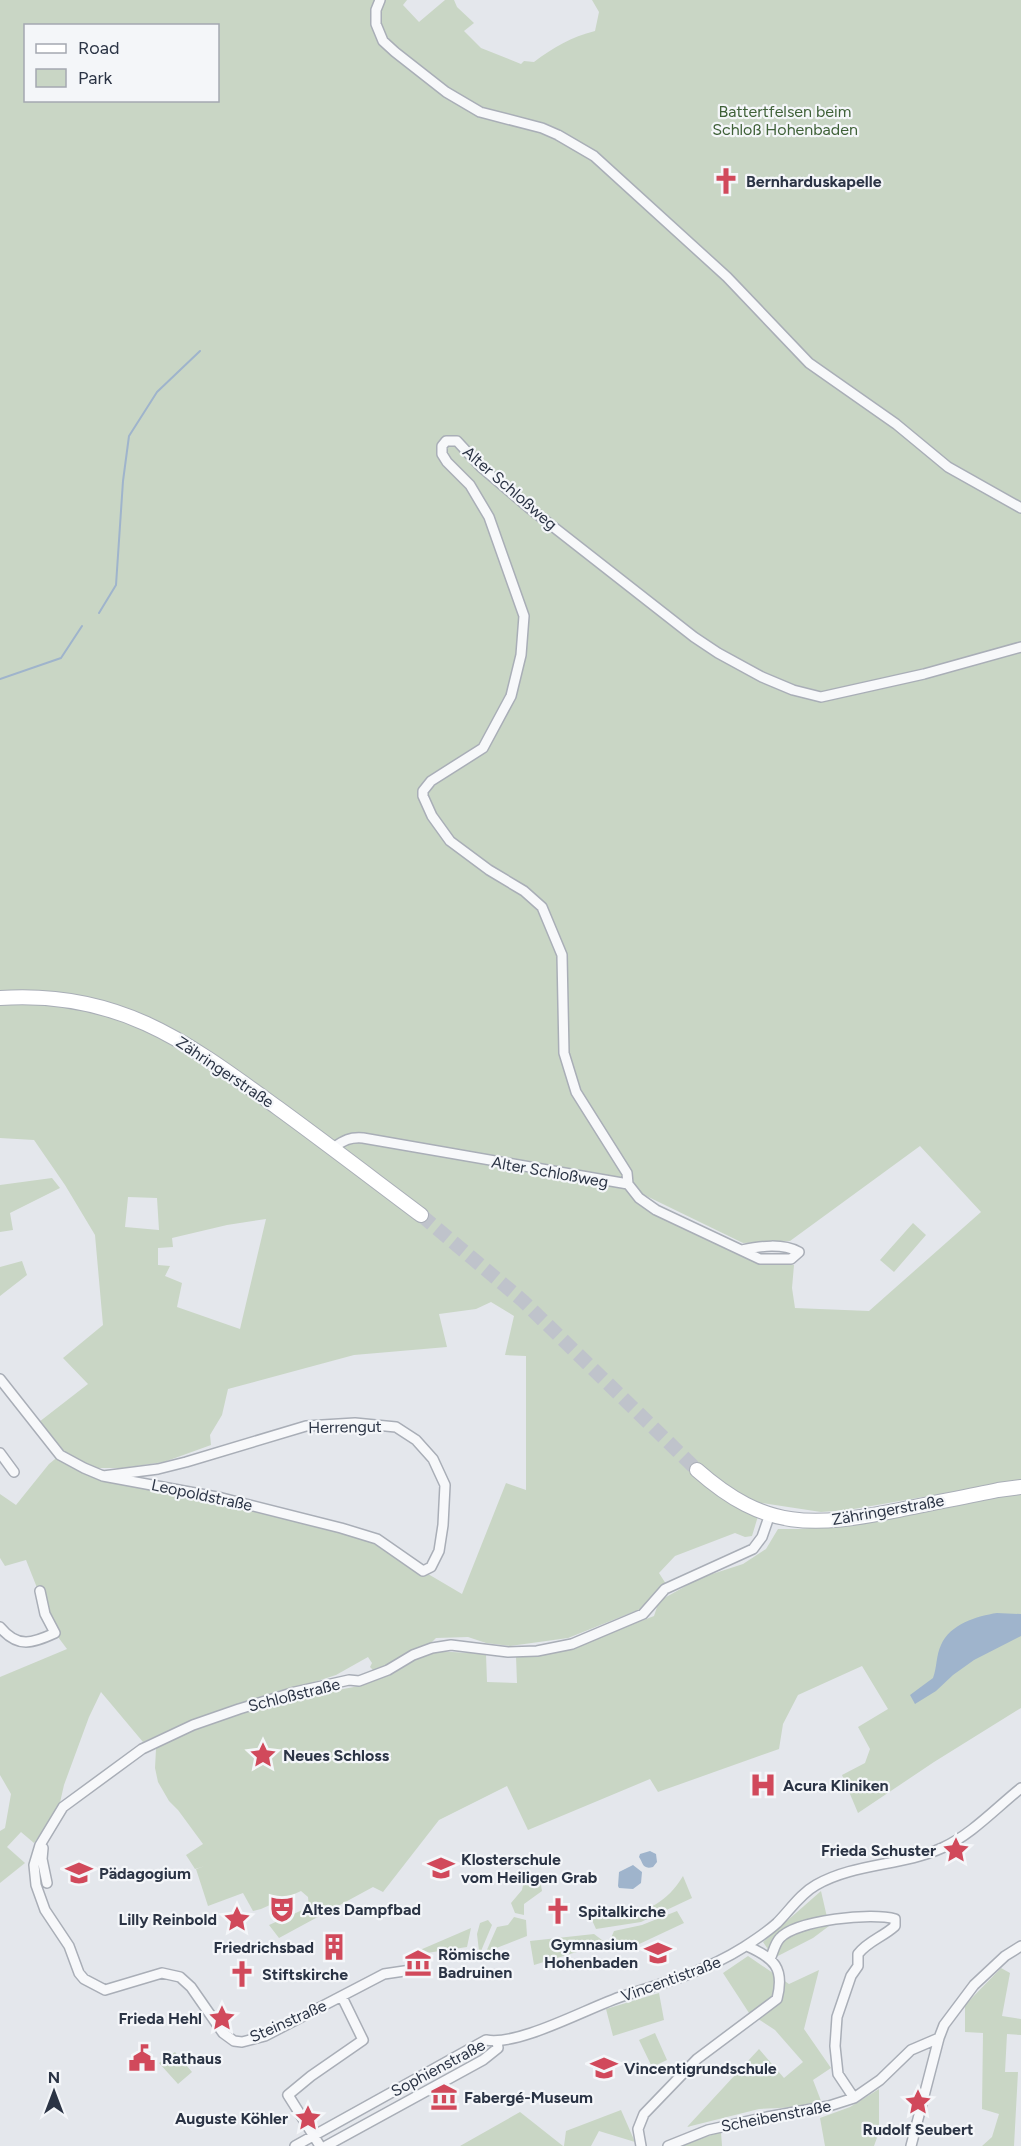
<svg xmlns="http://www.w3.org/2000/svg" width="1021" height="2146" font-family="Figtree,sans-serif">
  <style>
    .green { fill: #c9d6c5; fill-rule: evenodd }
    .water { fill: #9fb4cc }
    .lines { fill: none; stroke-linecap: round; stroke-linejoin: round }
    .stream { stroke: #9fb4cc; stroke-width: 2 }
    .secondary-tunnel { stroke: #bfc3cb; stroke-width: 14; stroke-dasharray: 14 7; stroke-linecap: butt }
    .street-casing { stroke: #a9aeb7; stroke-width: 12 }
    .secondary-casing { stroke: #a9aeb7; stroke-width: 16 }
    .street { stroke: #f7f8fa; stroke-width: 9 }
    .secondary { stroke: #fff; stroke-width: 14 }
    .labels { text-anchor: middle; dominant-baseline: central; stroke-width: 4.5; stroke-linejoin: round; paint-order: stroke }
    .park-label { font-size: 16px; fill: #3f6138; stroke: #f4f6f9 }
    .poi-label { font-size: 16px; font-weight: bold; fill: #2b3445; stroke: #f4f6f9; text-anchor: start }
    .street-label { font-size: 16px; fill: #2b3445; stroke: #f4f6f9 }
  </style>
  <rect width="100%" height="100%" fill="#e4e7ec"/>
  <path class="green" d="M0 0H407L403 5 419 22 445 0H454L457 7 474 23 464 31 481 48 521 64 524 61 534 62C554 47 571 37 595 31L599 12 592 0H1021V1480L848 1510 821 1512 762 1503 752 1536 745 1537 735 1533 675 1556 659 1573 666 1584 643 1608 568 1638 510 1646 486 1643 468 1637 436 1638 432 1642 374 1671 370 1667 372 1663 368 1657 336 1675 181 1725 143 1742 101 1692 89 1717 64 1785 59 1807 34 1843 21 1832 7 1847 25 1863 0 1883V1831L5 1828 11 1794 0 1775V1677L67 1649 55 1633 26 1560 5 1566 0 1558V1494L16 1505 49 1464 60 1455 80 1466 64 1451 39 1422 88 1384 63 1358 103 1325 95 1235 65 1185 34 1140 0 1138ZM26 26H218V100H26ZM920 1146 981 1212 869 1311 795 1308 792 1288 794 1265 790 1264 791 1259 748 1253 639 1198 632 1189 743 1243 790 1241ZM128 1197 157 1198 159 1230 125 1227ZM266 1219 240 1329 177 1307 182 1283 165 1276 170 1266 158 1265V1248L173 1247 172 1238 227 1225ZM491 1302 514 1316 505 1355 526 1356V1490L506 1483 462 1594 423 1571 377 1539 222 1498 86 1468H122L164 1462 211 1445 210 1435 222 1415 228 1389 354 1355 447 1347 439 1314 476 1309Z
    M52 1178 60 1188 10 1213 13 1230 0 1232V1185Z
    M913 1223 926 1235 894 1272 880 1260Z
    M22 1261 27 1275 0 1296V1267Z
    M1016 1494H1021V1708L934 1762 858 1813 842 1775 865 1763 870 1749 858 1727 888 1709 862 1666 798 1695 783 1724 779 1749 658 1792 650 1779 528 1830 507 1786 439 1820 383 1892 373 1887 279 1938 269 1925 309 1907 308 1897 301 1891 261 1909 253 1911 243 1893 208 1906 196 1869 205 1866 195 1869 186 1855 203 1844 178 1810 169 1801 158 1782 155 1768 156 1749 164 1742 232 1716 306 1696 359 1686 435 1651 486 1654 487 1682 517 1683 516 1656 572 1648 654 1616 659 1601 700 1578 743 1564 766 1549 778 1529H799L873 1522Z
    M683 1876 692 1898 641 1922 596 1929 586 1907C626 1920 660 1914 683 1876Z
    M540 1879 542 1891 524 1904V1915L515 1913 511 1903 522 1890 524 1881Z
    M821 1891 829 1926 813 1938 774 1958 763 1942Z
    M677 1911 684 1923 635 1946 609 1943 614 1931 642 1925Z
    M514 1917 526 1920 527 1936 486 1952 497 1927 508 1925Z
    M488 1920 492 1925 481 1951H479L477 1934 480 1923Z
    M471 1928 467 1947 406 1956Z
    M594 1934 606 1943 534 1965 530 1941Z
    M748 1956 789 1984 819 1970 804 2029 831 2068 813 2080 823 2106 759 2109 687 2127 759 2049 784 2078 803 2062 775 2030 749 2013 723 1973Z
    M1001 1968 1010 1973 1002 2016 1021 2019V2035L1007 2034 1005 2072H1018L1014 2146H982L992 2137 999 2114 982 2109 983 2033 965 2032V2005Z
    M659 1993 664 2020 613 2036 606 2009Z
    M655 2033 667 2060 652 2067 639 2040Z
    M175 2052 192 2072 178 2084 159 2063Z
    M879 2089V2132L874 2146H825L820 2118 850 2107Z
    M621 2110 635 2142 599 2131 591 2146H564L566 2131Z
    M520 2112 563 2146H460Z
    M721 2132 722 2146H678L681 2145Z"/>
  <path class="water" d="M997 1613 1021 1614V1636L974 1660 953 1675 936 1691 915 1704 910 1695 933 1678C937 1668 936 1655 941 1645 950 1624 977 1616 997 1613Z
    M650 1851 656 1854 657 1862 653 1867C642 1870 643 1862 639 1857L640 1854Z
    M633 1865 642 1872 641 1883 633 1889 619 1888 618 1886 619 1872Z"/>
  <g class="lines">
    <path class="stream" d="M99 613 116 585 123 481 129 436 157 392 200 351
      M0 679 61 658 82 626"/>
    <path class="secondary-tunnel" d="M421 1215 523 1301 697 1470"/>
    <defs>
      <path id="street" d="M380 0 376 10V24L383 41 395 52 446 92 480 112 542 128 558 135 594 156 727 277 809 363 896 424 948 467 1021 508
        M333 1148C344 1140 350 1137 363 1138L628 1184
        M628 1184 627 1173 576 1092 564 1053 562 955 542 907 524 891 489 870 450 841 432 816 423 796V791L431 781 483 748 511 696 521 655 524 616 489 517 470 485 447 462 442 454V446L446 441H457L481 467 528 507 694 637 718 653 762 677 793 690 821 697 924 674 1021 647
        M628 1184 639 1198 656 1210 760 1259H791L799 1252C782 1243 761 1246 742 1250
        M0 1379 60 1455 84 1468 103 1476 222 1498 341 1528 377 1539 423 1571 431 1567 439 1551 443 1525 445 1485 433 1459 416 1440 396 1427 355 1423 306 1426 186 1462 158 1469 103 1476
        M0 1453 14 1472
        M0 1627C18 1649 33 1643 55 1633L45 1614 40 1591
        M43 1848 42 1859 47 1883
        M770 1959C773 1953 775 1943 780 1938 796 1920 873 1912 895 1919V1926C883 1937 868 1941 858 1954V1966L851 1976 837 2017 835 2046 838 2074 854 2098
        M411 1970 384 1974 265 2036 242 2042 234 2041 223 2033 191 1987 180 1977 162 1973 105 1990 84 1979 79 1973 69 1946 45 1910 36 1885 34 1865 40 1845 63 1807 142 1749 193 1725 239 1709 295 1692 349 1680 359 1681 388 1670 413 1655 432 1648 451 1645 508 1652 537 1651 572 1644 643 1614 665 1589 753 1549 762 1537 770 1514
        M295 2146 486 2040C520 2046 587 2008 623 1996 665 1983 706 1971 744 1947 755 1940 767 1932 777 1923 790 1910 800 1894 816 1885 854 1863 902 1866 942 1848 971 1835 996 1808 1021 1788
        M320 2146 288 2095 311 2076 363 2040 342 1997
        M326 2146 483 2060 498 2048 497 2041
        M641 2146 638 2129 644 2114 697 2059 777 1999C785 1968 774 1958 747 1946
        M668 2146 708 2130 767 2117 829 2106 854 2098 880 2080 911 2050 939 2038
        M911 2146 939 2038 944 2025 974 1985 1005 1956 1021 1946"/>
      <path id="secondary" d="M0 998C119 990 187 1042 278 1108 326 1143 373 1179 421 1215
        M697 1470C766 1531 813 1527 899 1510 932 1503 965 1497 998 1490L1021 1487"/>
    </defs>
    <use href="#street" class="street-casing"/>
    <use href="#secondary" class="secondary-casing"/>
    <use href="#street" class="street"/>
    <use href="#secondary" class="secondary"/>
  </g>
  <defs>
    <symbol id="church-bare" viewBox="-9 -9 18 18"><path d="M-1.2-6h2.4v3.5h3.3v2.4h-3.3V6h-2.4V-.1h-3.3v-2.4h3.3Z" fill="#d1495b" stroke="#f4f6f9" stroke-width="2.5" paint-order="stroke"/></symbol>
    <symbol id="sight-bare" viewBox="-9 -9 18 18"><path d="M0-6L1.8-2.2L6-1.7L2.9 1.2L3.7 5.4L0 3.3L-3.7 5.4L-2.9 1.2L-6-1.7L-1.8-2.2Z" fill="#d1495b" stroke="#f4f6f9" stroke-width="2.5" paint-order="stroke"/></symbol>
    <symbol id="hospital-bare" viewBox="-9 -9 18 18"><path d="M-5-5h3v3.5h4V-5h3V5h-3V1.5h-4V5h-3Z" fill="#d1495b" stroke="#f4f6f9" stroke-width="2.5" paint-order="stroke"/></symbol>
    <symbol id="school-bare" viewBox="-9 -9 18 18"><path d="M0-5L7-2L0 1L-7-2ZM-4 1L0 2.5L4 1V4Q0 6-4 4Z" fill="#d1495b" stroke="#f4f6f9" stroke-width="2.5" paint-order="stroke"/></symbol>
    <symbol id="theatre-bare" viewBox="-9 -9 18 18"><path d="M-5-5.5Q0-4 5-5.5V0Q5 5 0 6Q-5 5-5 0ZM-3.3-2.5H-1v1.5H-3.3ZM1-2.5H3.3v1.5H1ZM-2.8 1Q0 5.5 2.8 1Z" fill="#d1495b" stroke="#f4f6f9" stroke-width="2.5" paint-order="stroke"/></symbol>
    <symbol id="building-bare" viewBox="-9 -9 18 18"><path d="M-4-6H4V6H1V3H-1V6H-4ZM-2.5-4.3h1.7v1.8h-1.7ZM.8-4.3h1.7v1.8H.8ZM-2.5-1h1.7V.8h-1.7ZM.8-1h1.7V.8H.8Z" fill="#d1495b" stroke="#f4f6f9" stroke-width="2.5" paint-order="stroke"/></symbol>
    <symbol id="museum-bare" viewBox="-9 -9 18 18"><path d="M0-6L6-3V-2H-6V-3ZM-5-1h2V3h-2ZM-1-1h2V3h-2ZM3-1h2V3H3ZM-6 4H6V6H-6Z" fill="#d1495b" stroke="#f4f6f9" stroke-width="2.5" paint-order="stroke"/></symbol>
    <symbol id="civic-bare" viewBox="-9 -9 18 18"><path d="M-.6-6.5H3V-4.5H.6V-3L4-1V1h2V6H-6V1h2V-1L-.6-3ZM-1.2 2.5V6h2.4V2.5Z" fill="#d1495b" stroke="#f4f6f9" stroke-width="2.5" paint-order="stroke"/></symbol>
  </defs>
  <g fill-rule="evenodd">
    <use href="#church-bare" x="707" y="162" width="38" height="38"/>
    <use href="#sight-bare" x="244" y="1736" width="38" height="38"/>
    <use href="#hospital-bare" x="744" y="1766" width="38" height="38"/>
    <use href="#sight-bare" x="937" y="1831" width="38" height="38"/>
    <use href="#school-bare" x="422" y="1849" width="38" height="38"/>
    <use href="#school-bare" x="60" y="1854" width="38" height="38"/>
    <use href="#theatre-bare" x="263" y="1890" width="38" height="38"/>
    <use href="#church-bare" x="539" y="1892" width="38" height="38"/>
    <use href="#sight-bare" x="218" y="1900" width="38" height="38"/>
    <use href="#building-bare" x="315" y="1928" width="38" height="38"/>
    <use href="#school-bare" x="639" y="1934" width="38" height="38"/>
    <use href="#museum-bare" x="399" y="1944" width="38" height="38"/>
    <use href="#church-bare" x="223" y="1955" width="38" height="38"/>
    <use href="#sight-bare" x="203" y="1999" width="38" height="38"/>
    <use href="#civic-bare" x="123" y="2039" width="38" height="38"/>
    <use href="#school-bare" x="585" y="2049" width="38" height="38"/>
    <use href="#museum-bare" x="425" y="2078" width="38" height="38"/>
    <use href="#sight-bare" x="899" y="2083" width="38" height="38"/>
    <use href="#sight-bare" x="289" y="2099" width="38" height="38"/>
  </g>
  <g class="labels">
    <g class="park-label">
      <text x="785" y="111">Battertfelsen beim<tspan x="785" dy="18">Schloß Hohenbaden</tspan></text>
    </g>
    <g class="poi-label">
      <text x="746" y="181">Bernharduskapelle</text>
      <text x="283" y="1755">Neues Schloss</text>
      <text x="783" y="1785">Acura Kliniken</text>
      <text x="936" y="1850" text-anchor="end">Frieda Schuster</text>
      <text x="461" y="1859">Klosterschule<tspan x="461" dy="18">vom Heiligen Grab</tspan></text>
      <text x="99" y="1873">Pädagogium</text>
      <text x="302" y="1909">Altes Dampfbad</text>
      <text x="578" y="1911">Spitalkirche</text>
      <text x="217" y="1919" text-anchor="end">Lilly Reinbold</text>
      <text x="638" y="1944" text-anchor="end">Gymnasium<tspan x="638" dy="18">Hohenbaden</tspan></text>
      <text x="314" y="1947" text-anchor="end">Friedrichsbad</text>
      <text x="438" y="1954">Römische<tspan x="438" dy="18">Badruinen</tspan></text>
      <text x="262" y="1974">Stiftskirche</text>
      <text x="202" y="2018" text-anchor="end">Frieda Hehl</text>
      <text x="162" y="2058">Rathaus</text>
      <text x="624" y="2068">Vincentigrundschule</text>
      <text x="464" y="2097">Fabergé-Museum</text>
      <text x="288" y="2118" text-anchor="end">Auguste Köhler</text>
      <text x="918" y="2129" text-anchor="middle">Rudolf Seubert</text>
    </g>
    <g class="street-label">
      <text transform="translate(510 488) rotate(41)">Alter Schloßweg</text>
      <text transform="translate(225 1072) rotate(34)">Zähringerstraße</text>
      <text transform="translate(550 1172) rotate(10)">Alter Schloßweg</text>
      <text transform="translate(345 1427) rotate(-1)">Herrengut</text>
      <text transform="translate(202 1495) rotate(12)">Leopoldstraße</text>
      <text transform="translate(888 1510) rotate(-10)">Zähringerstraße</text>
      <text transform="translate(294 1695) rotate(-14)">Schloßstraße</text>
      <text transform="translate(671 1979) rotate(-20)">Vincentistraße</text>
      <text transform="translate(288 2021) rotate(-24)">Steinstraße</text>
      <text transform="translate(438 2068) rotate(-28)">Sophienstraße</text>
      <text transform="translate(776 2116) rotate(-11)">Scheibenstraße</text>
    </g>
  </g>
  <rect x="24" y="24" width="195" height="78" fill="#f4f6f9" stroke="#a4a8b1" stroke-width="1.5"/>
  <rect x="36" y="44" width="30" height="9" fill="#ffffff" stroke="#a4a8b1" stroke-width="1.5"/>
  <text x="78" y="54" font-size="18" fill="#2b3445">Road</text>
  <rect x="36" y="69" width="30" height="18" fill="#c9d6c5" stroke="#a4a8b1" stroke-width="1.5"/>
  <text x="78" y="84" font-size="18" fill="#2b3445">Park</text>
  <g transform="translate(54 2092)" stroke="#f4f6f9" stroke-width="4.5" paint-order="stroke">
  <path d="M0-4.5L10 22L0 15L-10 22Z" fill="#2b3445"/>
  <text y="-9" font-size="16" font-weight="bold" text-anchor="middle" fill="#2b3445">N</text>
  </g>
</svg>
